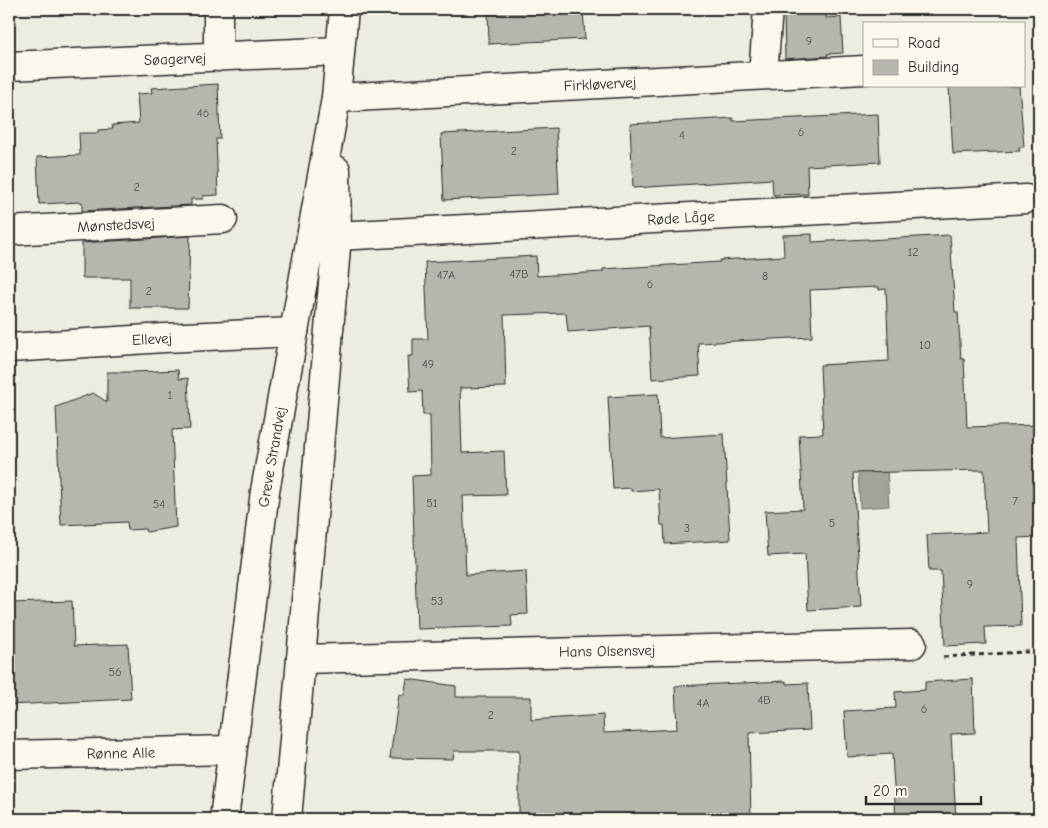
<svg xmlns="http://www.w3.org/2000/svg" width="1048" height="828" font-family="'Comic Neue',sans-serif">
  <style>
    .water { fill: #a4a29a; stroke: #74726e }
    .building { fill: #b8b5ae; stroke: #2b2b2b }
    .lines { fill: none; stroke-linecap: round; stroke-linejoin: round }
    .minor-casing { stroke: #2b2b2b; stroke-width: 31 }
    .major-casing { stroke: #2b2b2b; stroke-width: 31 }
    .path { stroke: #2b2b2b; stroke-width: 3; stroke-dasharray: 5 4; stroke-linecap: butt }
    .minor { stroke: #fbf7ec; stroke-width: 28 }
    .major { stroke: #fbf7ec; stroke-width: 28 }
    .labels { text-anchor: middle; dominant-baseline: central; stroke-width: 4; stroke-linejoin: round; paint-order: stroke }
    .number-label { font-size: 12px; fill: #4e4e4c }
    .street-label { font-size: 15px; fill: #2b2b2b; stroke: #fbf7ec }
  </style>
  <rect width="100%" height="100%" fill="#eeebe0"/>
  <filter id="ink" filterUnits="userSpaceOnUse"><feTurbulence type="fractalNoise" baseFrequency=".02" numOctaves="2"/><feDisplacementMap in="SourceGraphic" scale="10" xChannelSelector="R" yChannelSelector="G"/><feConvolveMatrix kernelMatrix="1 2 1 2 8 2 1 2 1" color-interpolation-filters="sRGB"/></filter>
  <g filter="url(#ink)">
    <path class="water" d="M886 449 889 506 860 508 858 473Z"/>
    <path class="building" d="M488 9H583L585 39 489 44Z
      M805 9H826V18L841 17 843 53 827 54 828 56 785 59 784 10Z
      M218 84 220 139H216L218 195 203 196V199H191V205L82 211V202L39 204 37 157 80 155 79 133H98V130L113 129 112 125 139 123 137 94 152 93 151 88Z
      M949 86H1019L1024 147H1019L1020 151 953 154Z
      M878 114 880 162 807 166 808 194 773 195 772 179 633 188 630 124 733 118V121Z
      M556 128 559 194 444 200 441 134Z
      M812 234V242L868 239V240L950 235 955 312H958L961 359H964L967 427 1039 425V537L1018 538 1021 626 985 627 986 644 945 646 941 571H929L927 535 987 532 984 470 853 473 861 607 808 610 805 554 768 556 765 511 803 509 799 435 823 434 820 365 889 361 886 289 879 290V287L810 290 812 337 698 343 700 376 652 379 649 326 568 332 566 313 504 315 506 387 460 388 462 453 504 451 506 495 463 496 466 575 526 571 528 614 511 615 512 626 417 629 412 476 431 475 430 415H423L422 391 410 392 408 356H413V339H428L425 262 536 256 537 276 603 272V269L720 262V260L784 256 783 235Z
      M190 236 188 308H130V278H82V243Z
      M178 370 179 379 188 378 190 429 172 430 176 527 146 532 145 529 128 530 127 522 61 525 56 407 93 393 107 402V372H134Z
      M658 394 660 438 724 434 730 540 665 544 664 525H661L659 489 631 491V488L613 489 608 397Z
      M72 601 74 646 128 644 131 699 9 705V603Z
      M407 679 456 686V697H531V720L603 715 604 733 677 729 675 686 786 681V684L808 683 810 730 749 733 751 819H519V751H454L453 759 390 758 399 694 404 695Z
      M973 679 975 733 951 734 956 819H896L892 754 847 757 844 711 896 708 895 692 925 690V682Z"/>
    <g class="lines">
      <defs>
        <path id="minor" d="M218 57V9
          M9 66 340 51
          M763 75 768 9
          M336 98 864 70
          M9 231 223 219
          M337 236 1026 199
          M9 348 164 338 294 332
          M301 659 912 644
          M9 755 232 750"/>
        <path id="major" d="M224 819 265 491 294 332 336 98 344 9
          M287 819 301 659 337 236 336 170"/>
      </defs>
      <use href="#minor" class="minor-casing"/>
      <use href="#major" class="major-casing"/>
      <path class="path" d="M943 657 1039 651"/>
      <use href="#minor" class="minor"/>
      <use href="#major" class="major"/>
    </g>
  </g>
  <g class="labels">
    <g class="number-label">
      <text x="809" y="41">9</text>
      <text x="203" y="113">46</text>
      <text x="801" y="132">6</text>
      <text x="682" y="135">4</text>
      <text x="514" y="151">2</text>
      <text x="137" y="187">2</text>
      <text x="913" y="252">12</text>
      <text x="519" y="274">47B</text>
      <text x="446" y="275">47A</text>
      <text x="765" y="276">8</text>
      <text x="650" y="284">6</text>
      <text x="149" y="291">2</text>
      <text x="925" y="345">10</text>
      <text x="428" y="364">49</text>
      <text x="170" y="395">1</text>
      <text x="1015" y="501">7</text>
      <text x="432" y="503">51</text>
      <text x="159" y="504">54</text>
      <text x="832" y="523">5</text>
      <text x="687" y="528">3</text>
      <text x="970" y="584">9</text>
      <text x="437" y="601">53</text>
      <text x="115" y="672">56</text>
      <text x="764" y="700">4B</text>
      <text x="703" y="703">4A</text>
      <text x="924" y="709">6</text>
      <text x="491" y="715">2</text>
    </g>
    <g class="street-label">
      <text transform="translate(175 59) rotate(-2)">Søagervej</text>
      <text transform="translate(600 84) rotate(-3)">Firkløvervej</text>
      <text transform="translate(681 218) rotate(-3)">Røde Låge</text>
      <text transform="translate(116 225) rotate(-3)">Mønstedsvej</text>
      <text transform="translate(152 339) rotate(-3)">Ellevej</text>
      <text transform="translate(272 457) rotate(-80)">Greve Strandvej</text>
      <text transform="translate(607 651) rotate(-1)">Hans Olsensvej</text>
      <text transform="translate(121 753) rotate(-1)">Rønne Alle</text>
    </g>
  </g>
  <rect width="1048" height="828" fill="none" stroke="#fbf7ec" stroke-width="30"/>
  <rect x="15" y="15" width="1018" height="798" fill="none" stroke="#2b2b2b" stroke-width="2" filter="url(#ink)"/>
  <rect x="863" y="22" width="162" height="65" fill="#fbf7ec" stroke="#a8a59f"/>
  <rect x="873" y="39" width="25" height="8" fill="#fbf7ec" stroke="#a8a59f"/>
  <text x="908" y="48" font-size="15" fill="#2b2b2b">Road</text>
  <rect x="873" y="60" width="25" height="15" fill="#b8b5ae" stroke="#a8a59f"/>
  <text x="908" y="72" font-size="15" fill="#2b2b2b">Building</text>
  <path d="M866 796v8h115v-8" fill="none" stroke="#2b2b2b" stroke-width="2.5"/>
  <text x="873" y="796" font-size="15" fill="#2b2b2b" stroke="#fbf7ec" stroke-width="4" paint-order="stroke">20 m</text>
</svg>
